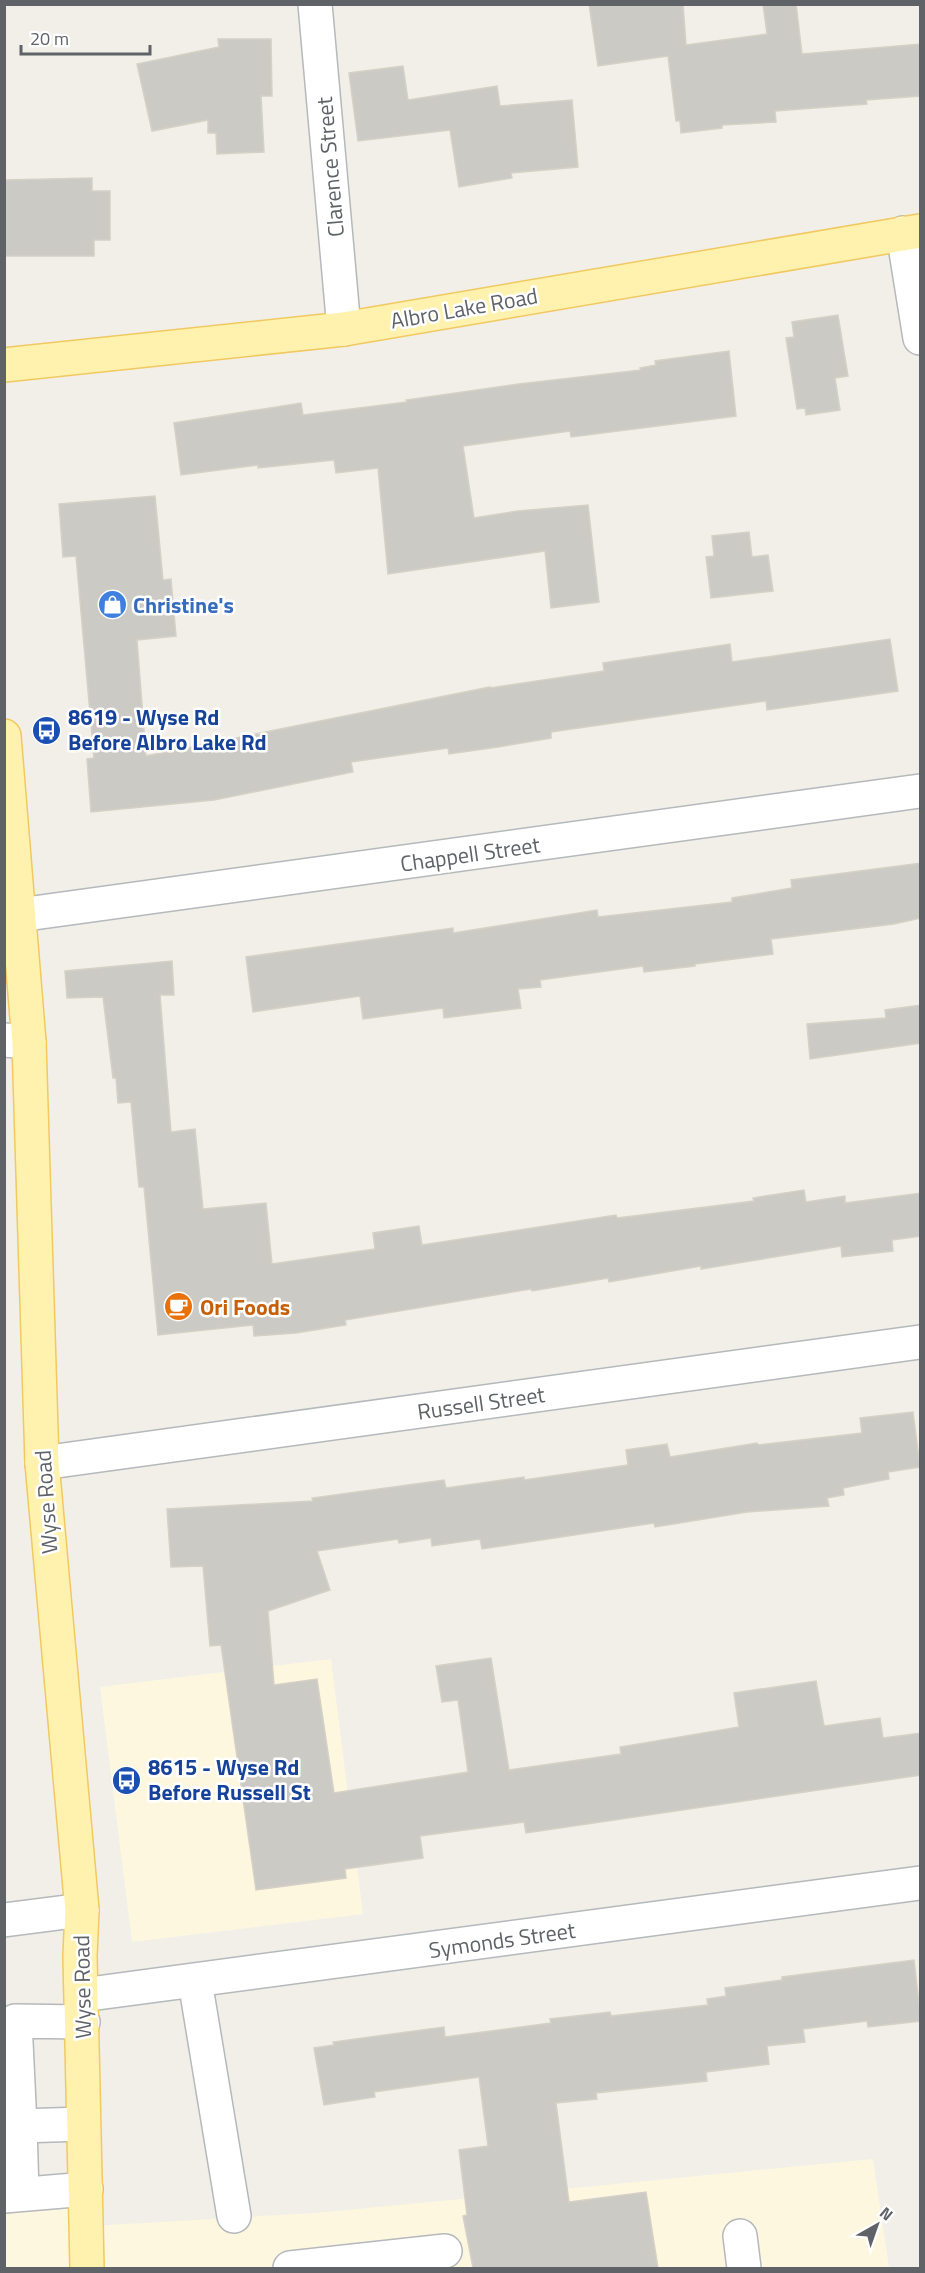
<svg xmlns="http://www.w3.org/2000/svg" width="925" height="2273" font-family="'Titillium Web',sans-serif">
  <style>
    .commercial { fill: #fef7e0 }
    .building { fill: #cccac5; stroke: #d6d1c6; stroke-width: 1.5 }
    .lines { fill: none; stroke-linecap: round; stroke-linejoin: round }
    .minor-casing { stroke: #b5b8bc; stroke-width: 36 }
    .major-casing { stroke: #f2c960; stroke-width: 36 }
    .minor { stroke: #fff; stroke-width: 33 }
    .major { stroke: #fff2af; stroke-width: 33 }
    .labels { text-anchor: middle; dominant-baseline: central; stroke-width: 5; stroke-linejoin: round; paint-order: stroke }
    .street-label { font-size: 22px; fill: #5f6368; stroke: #fff }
    .shop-label { font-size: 22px; font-weight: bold; fill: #366cbe; stroke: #fff; text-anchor: start }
    .transit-label { font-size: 22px; font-weight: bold; fill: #164399; stroke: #fff; text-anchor: start }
    .food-label { font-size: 22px; font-weight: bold; fill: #c56008; stroke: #fff; text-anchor: start }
  </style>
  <rect width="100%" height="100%" fill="#f1efe8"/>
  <path class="commercial" d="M331 1659 363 1914 132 1942 100 1687Z
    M873 2159 889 2268H5V2162L93 2226 316 2213Z"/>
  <path class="building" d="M589 4H683L686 45 767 34 763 4H796L802 54 921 44V96L866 100 867 104 775 111 776 122 722 125V128L681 133 680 121H676L668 56 598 66Z
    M218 39H271L272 96H261L264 152 217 154 216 133H208V120L152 131 137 64 219 47Z
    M403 66 408 100 497 86 500 106 572 100 578 167 511 173 512 178 459 187 450 130 358 141 349 73Z
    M92 178V191H110V240H94V256H4V180Z
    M838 315 848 376 835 378 840 410 806 415 805 408 797 409 786 338 794 337 792 322Z
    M729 351 736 416 571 437 570 431 463 446 474 518 518 511 588 505 599 602 551 608 545 551 388 574 378 468 336 473 334 460 258 468V465L181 475 174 423 301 403 303 415 407 402 406 400 519 384 641 370 640 368 656 365 655 361Z
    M155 496 163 580 171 579 176 636 137 640 146 756 490 687V688L604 671 603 663 730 644 732 662 890 639 898 691 767 710 766 701 551 732V738L498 747 449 754 448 748 351 762 353 772 214 800 91 812 87 759 94 758 76 556 63 557 59 504Z
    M749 532 752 557 768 555 773 591 711 598 706 557 714 556 712 536Z
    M921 863V918L894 924 771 939 773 954 695 964V966L644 972 643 966 540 980 541 987 518 989 521 1008 444 1018 443 1008 363 1019 360 996 253 1012 246 957 453 928V933L597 910 598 917 732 902V898L792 888 791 880Z
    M172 961 174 995H160L171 1132 195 1129 203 1209 266 1203 272 1264 375 1249 373 1233 419 1226 422 1245 616 1215 617 1218 754 1201 753 1198 804 1190 806 1202 845 1196V1203L921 1193V1236L892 1240 893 1251 842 1257 841 1246 701 1269V1266L609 1282 608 1278 532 1291 531 1289 345 1320 346 1325 296 1333 254 1336 253 1325 158 1335 144 1187H139L131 1102 118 1103 116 1078H113L103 997 67 998 65 971Z
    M921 1005V1043L810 1059 807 1024 886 1018 885 1010Z
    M913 1412 920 1467 888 1472 889 1479 843 1488 844 1495 827 1498 829 1506 747 1512 655 1527 654 1523 482 1549 480 1539 432 1546 431 1538 399 1543 398 1539 317 1551 330 1590 268 1611 274 1685 317 1679 334 1793 468 1772 458 1700 442 1702 436 1666 491 1658 509 1770 621 1754 620 1747 739 1727 734 1693 816 1681 824 1726 880 1718 883 1738 921 1733V1775L526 1833 524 1822 420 1836 423 1858 345 1869 346 1878 256 1890 221 1645 210 1646 203 1566 171 1567 167 1509 313 1501 312 1498 444 1480 446 1488 524 1477V1480L628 1465 626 1450 667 1444 670 1457 757 1443 758 1445 862 1433 860 1418Z
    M914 1960 921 2021 868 2027 867 2021 803 2029 805 2042 767 2046 769 2064 706 2072 707 2081 596 2093 597 2099 556 2103 569 2202 646 2192 658 2268H473L463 2216 467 2215 459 2150 488 2146 479 2077 374 2092 375 2097 324 2105 314 2048 334 2045 333 2042 444 2027 445 2037 551 2023 550 2019 610 2012 611 2016 708 2005 707 1999 726 1996 725 1988 782 1980V1977Z"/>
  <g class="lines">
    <defs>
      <path id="minor" d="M315 4 344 329
        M903 233 920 338
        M19 915 920 791
        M4 1040 29 1042
        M42 1463 920 1342
        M4 1920 82 1910
        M195 1981 234 2216
        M82 1995 920 1883
        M83 2124 20 2126 15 2021 83 2022
        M20 2126 22 2194
        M4 2196 86 2189
        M740 2236 744 2268
        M290 2268 445 2251"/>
      <path id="major" d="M4 365 344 329 920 231
        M4 736 29 1042 42 1463 82 1910 80 1956 87 2268"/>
    </defs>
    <use href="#minor" class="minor-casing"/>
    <use href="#major" class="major-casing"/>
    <use href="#minor" class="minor"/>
    <use href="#major" class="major"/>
  </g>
  <defs>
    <symbol id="shop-disc" viewBox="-11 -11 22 22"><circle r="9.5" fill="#3f7fe0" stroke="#fff"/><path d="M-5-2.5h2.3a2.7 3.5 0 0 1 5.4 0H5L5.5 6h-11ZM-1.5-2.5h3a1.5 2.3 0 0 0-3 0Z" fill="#fff"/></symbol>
    <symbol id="bus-disc" viewBox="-11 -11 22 22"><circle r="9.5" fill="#1a4fb4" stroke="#fff"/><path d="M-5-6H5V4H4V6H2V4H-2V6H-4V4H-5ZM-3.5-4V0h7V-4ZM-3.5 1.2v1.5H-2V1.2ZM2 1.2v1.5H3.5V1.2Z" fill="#fff"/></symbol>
    <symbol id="cafe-disc" viewBox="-11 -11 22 22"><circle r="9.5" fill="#e8710a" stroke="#fff"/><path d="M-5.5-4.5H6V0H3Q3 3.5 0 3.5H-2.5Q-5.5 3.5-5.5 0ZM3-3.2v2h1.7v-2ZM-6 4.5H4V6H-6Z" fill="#fff"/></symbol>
  </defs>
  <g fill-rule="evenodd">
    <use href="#shop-disc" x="96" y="588" width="33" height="33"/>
    <use href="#bus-disc" x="30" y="714" width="33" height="33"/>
    <use href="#cafe-disc" x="162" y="1290" width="33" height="33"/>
    <use href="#bus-disc" x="110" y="1764" width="33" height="33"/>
  </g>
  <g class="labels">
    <g class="street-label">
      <text transform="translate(330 167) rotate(-95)">Clarence Street</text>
      <text transform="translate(464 308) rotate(-10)">Albro Lake Road</text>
      <text transform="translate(470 854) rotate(-8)">Chappell Street</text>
      <text transform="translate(481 1403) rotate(-8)">Russell Street</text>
      <text transform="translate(46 1502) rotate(-94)">Wyse Road</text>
      <text transform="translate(502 1940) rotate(-8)">Symonds Street</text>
      <text transform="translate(82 1987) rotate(-91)">Wyse Road</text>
    </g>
    <g class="shop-label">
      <text x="133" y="605">Christine's</text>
    </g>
    <g class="transit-label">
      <text x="68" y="717">8619 - Wyse Rd<tspan x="68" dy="25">Before Albro Lake Rd</tspan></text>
      <text x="148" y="1767">8615 - Wyse Rd<tspan x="148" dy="25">Before Russell St</tspan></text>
    </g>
    <g class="food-label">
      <text x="200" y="1307">Ori Foods</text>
    </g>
  </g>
  <rect width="925" height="2273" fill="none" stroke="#5f6368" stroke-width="12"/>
  <g transform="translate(877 2225) rotate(40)" stroke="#ffffff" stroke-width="4.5" paint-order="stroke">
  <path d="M0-4.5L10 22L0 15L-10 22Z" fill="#5f6368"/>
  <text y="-9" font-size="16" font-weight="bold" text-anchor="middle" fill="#5f6368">N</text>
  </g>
  <path d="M21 45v9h129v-9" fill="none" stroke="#5f6368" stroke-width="3"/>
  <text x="30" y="45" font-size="18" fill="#5f6368" stroke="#ffffff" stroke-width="4.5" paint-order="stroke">20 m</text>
</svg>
